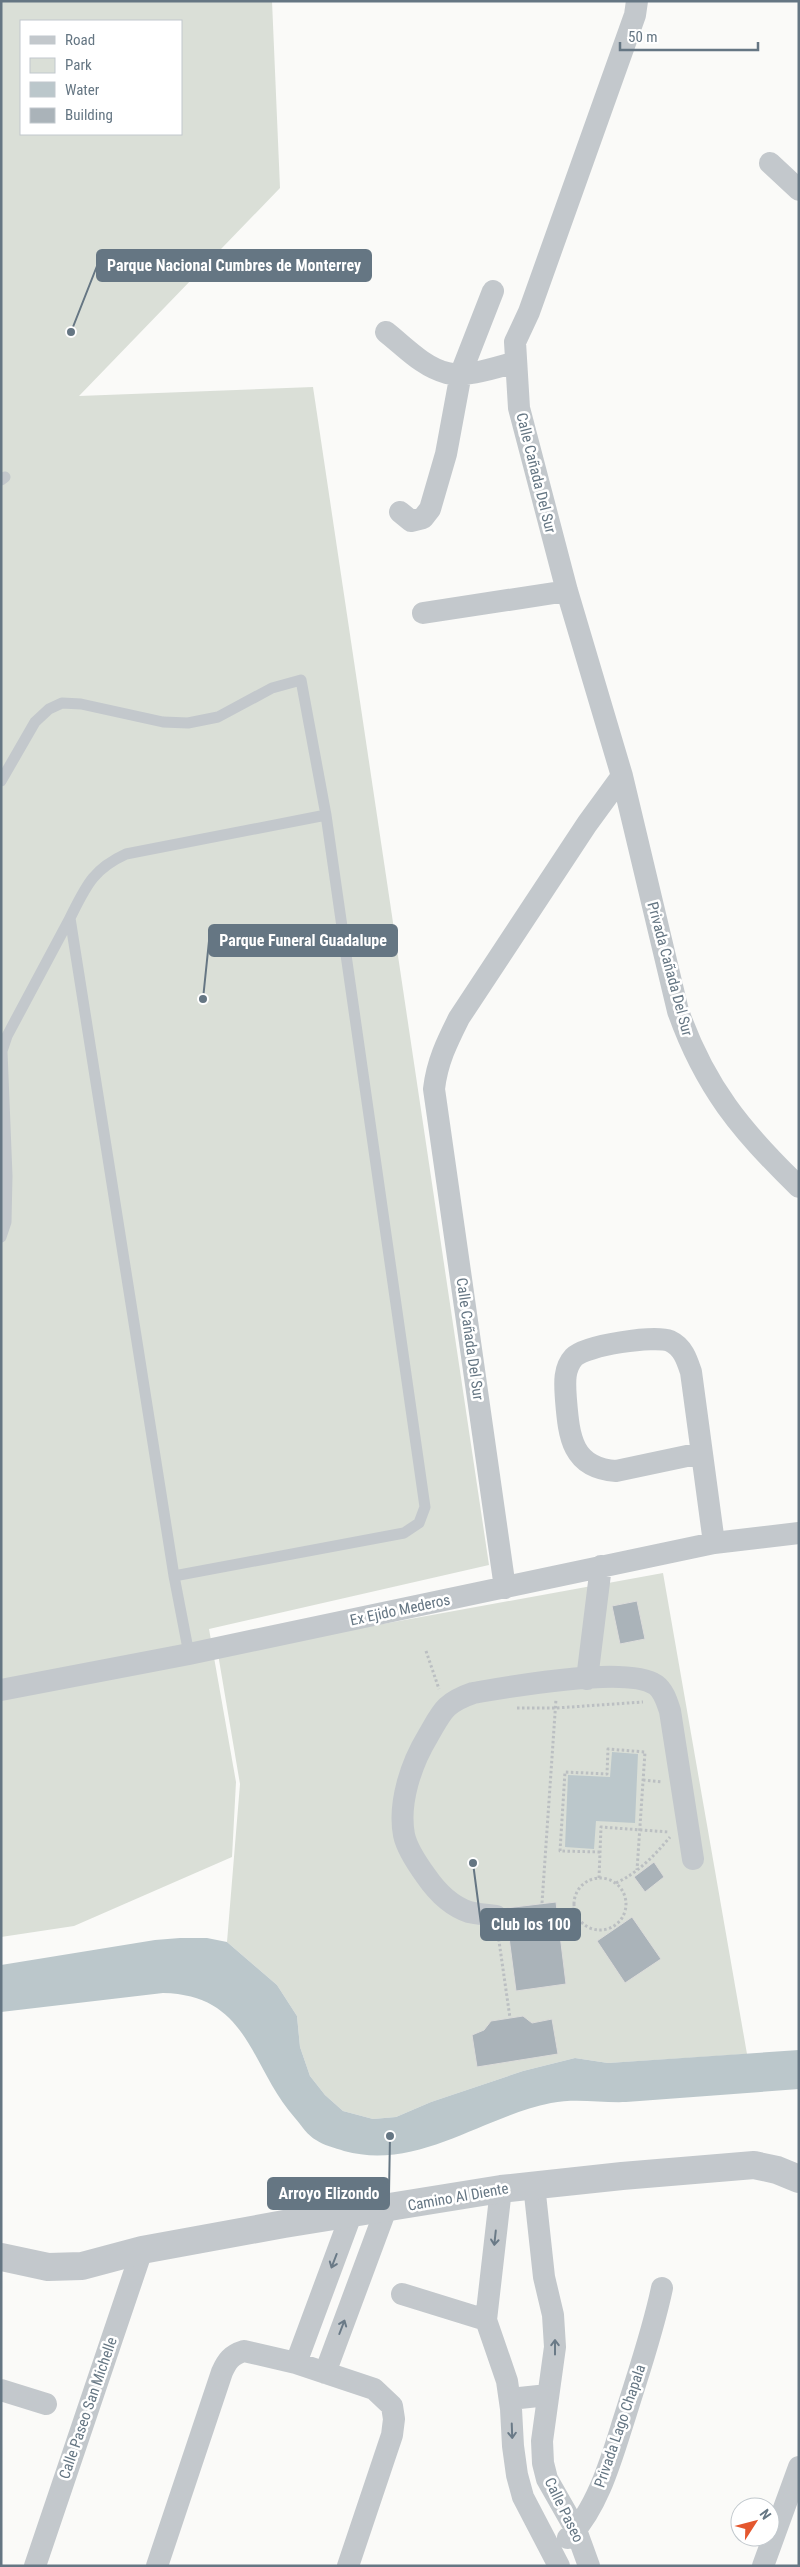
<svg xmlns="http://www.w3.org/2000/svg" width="800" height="2567" font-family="'Roboto Condensed',sans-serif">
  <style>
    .green { fill: #dadfd7; fill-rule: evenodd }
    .water { fill: #bbc7cb }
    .building { fill: #aab3b9; stroke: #dcdcda }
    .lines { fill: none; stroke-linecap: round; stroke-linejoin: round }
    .path { stroke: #bbbfc2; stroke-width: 3; stroke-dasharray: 2.5 2.5; stroke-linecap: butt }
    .service { stroke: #c3c8cc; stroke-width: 11 }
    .minor { stroke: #c3c8cc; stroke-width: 22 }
    .tertiary { stroke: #c3c8cc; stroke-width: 28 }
    .oneway { stroke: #6a7a87 }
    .labels { text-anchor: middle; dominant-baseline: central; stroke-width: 5; stroke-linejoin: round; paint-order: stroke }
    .street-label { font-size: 15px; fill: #657683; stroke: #fff }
    .leader { fill: none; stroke: #657683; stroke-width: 2 }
    .callout-dot { fill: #657683; stroke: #fff; stroke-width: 2 }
    .callout { fill: #657683; stroke: #657683; stroke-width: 2 }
    .callout-label { font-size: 16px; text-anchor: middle; font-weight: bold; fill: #fff }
  </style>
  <rect width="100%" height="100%" fill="#fafaf8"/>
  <path class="green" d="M1 1H272L280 188 79 396 313 387 489 1565 209 1629 236 1782 232 1857 74 1926 1 1937ZM21 21H181V134H21Z
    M663 1573 747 2054 608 2063 575 2058 523 2071 431 2102 396 2117 373 2119 343 2111 325 2095 310 2076 300 2047 297 2016 277 1985 227 1942 240 1784 218 1654Z"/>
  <path class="water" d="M612 1752 638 1754 635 1823 596 1821 594 1849 565 1847 568 1775 610 1777Z
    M180 1938H207L227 1942 277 1985 297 2016 300 2047 310 2076 325 2095 343 2111 373 2119 396 2117 431 2102 523 2071 575 2058 608 2063 799 2050V2089L626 2102C601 2103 576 2098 551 2103 481 2117 418 2171 344 2151 335 2148 323 2145 316 2140 308 2136 301 2125 295 2118 249 2066 250 1995 163 1993L1 2012V1965L155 1940Z"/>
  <path class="building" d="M637 1601 645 1639 620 1644 612 1606Z
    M654 1862 664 1877 645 1892 634 1877Z
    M556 1902 566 1984 516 1991 507 1922 509 1917 506 1908Z
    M632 1917 661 1959 625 1983 597 1941Z
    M523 2016 532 2023 552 2019 558 2054 477 2067 472 2035 484 2030 491 2021Z"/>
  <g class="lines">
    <path class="path" d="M426 1651 439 1689
      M517 1708H556L643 1702
      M643 1780 662 1782
      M600 1852 560 1851 565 1772 607 1774 608 1749 645 1752 637 1870
      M599 1878 601 1827 669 1832
      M574 1904a26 26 0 1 1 52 0a26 26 0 1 1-52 0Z
      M616 1883C639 1872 654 1856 670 1837
      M542 1903 556 1699
      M557 1911 575 1909
      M498 1934 510 2018"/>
    <path class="service" d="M1 480 5 477
      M1 781 35 722 49 709 62 703 81 704 163 722 188 723 218 717 272 688 301 680 326 815 425 1507 419 1523 404 1533 174 1576
      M1 1237 6 1222 7 1176 2 1051 7 1036 70 918
      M189 1654 174 1576 70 918C86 886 93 869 126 854L326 815"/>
    <path class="minor" d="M637 1 635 15 529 312 515 342 519 408 567 591 622 776 678 1011C705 1087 741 1131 799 1187
      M770 163 799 190
      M386 332C405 347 423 367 447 373 466 378 497 367 516 362
      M400 512 411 521 423 518 430 509 446 454 461 373 493 291
      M423 613 567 591
      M701 1453 616 1471C572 1468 569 1437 566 1400 565 1385 563 1369 574 1357 586 1345 655 1335 670 1341 683 1347 687 1360 691 1372L714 1543
      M505 1588 434 1089C437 1062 447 1042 459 1018L587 824 622 776
      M587 1679 601 1566
      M1 1690 189 1654 714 1543 799 1533
      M496 1916C487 1915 478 1914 469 1912 451 1906 437 1892 426 1876 418 1865 407 1849 404 1835 398 1803 411 1764 428 1736 442 1712 444 1703 473 1693 509 1687 627 1665 656 1685 664 1691 667 1702 670 1711L693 1859
      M534 2185 544 2277 553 2315 555 2347 542 2441 543 2463 547 2479 576 2530 589 2566
      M501 2189 486 2320 507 2381 511 2409 513 2446 517 2475 523 2497 559 2566
      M402 2294 486 2320
      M296 2363 351 2215
      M325 2373 386 2209
      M1 2390 46 2404
      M510 2399 548 2395
      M568 2538C599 2508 613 2453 626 2413 639 2371 653 2331 662 2288
      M35 2566 142 2250
      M157 2566 222 2372C227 2361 231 2355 244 2351L296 2363 374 2389 392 2406 394 2419 392 2435 348 2566
      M763 2566 799 2467"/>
    <path class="tertiary" d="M1 2257 48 2267 82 2266 142 2250 284 2224 501 2189 622 2176 754 2165 777 2170 799 2179"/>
  </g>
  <defs><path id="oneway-shaft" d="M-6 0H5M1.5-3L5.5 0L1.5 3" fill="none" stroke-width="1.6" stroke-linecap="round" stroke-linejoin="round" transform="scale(1.25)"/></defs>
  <g class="oneway">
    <use href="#oneway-shaft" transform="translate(495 2238) rotate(96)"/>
    <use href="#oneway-shaft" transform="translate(334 2261) rotate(111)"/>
    <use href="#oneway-shaft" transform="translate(342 2327) rotate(-69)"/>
    <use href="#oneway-shaft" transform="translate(555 2347) rotate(-90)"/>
    <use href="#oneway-shaft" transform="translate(512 2431) rotate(88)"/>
  </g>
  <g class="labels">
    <g class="street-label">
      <text transform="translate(536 473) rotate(76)">Calle Cañada Del Sur</text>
      <text transform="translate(670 969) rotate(75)">Privada Cañada Del Sur</text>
      <text transform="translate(470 1339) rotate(82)">Calle Cañada Del Sur</text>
      <text transform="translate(400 1610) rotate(-12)">Ex Ejido Mederos</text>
      <text transform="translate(458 2197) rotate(-10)">Camino Al Diente</text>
      <text transform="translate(88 2408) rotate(-71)">Calle Paseo San Michelle</text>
      <text transform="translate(620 2426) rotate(-71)">Privada Lago Chapala</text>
      <text transform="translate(564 2510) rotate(64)">Calle Paseo</text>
    </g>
  </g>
  <path class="leader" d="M71 332L97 266M203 999L209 941M473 1863L481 1924M390 2136L389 2193"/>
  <g class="callout-dot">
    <circle cx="71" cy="332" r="5"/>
    <circle cx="203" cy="999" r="5"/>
    <circle cx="473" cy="1863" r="5"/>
    <circle cx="390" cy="2136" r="5"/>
  </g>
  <g class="callout">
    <rect x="97" y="250" width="274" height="31" rx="5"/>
    <rect x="209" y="925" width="188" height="31" rx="5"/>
    <rect x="481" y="1909" width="99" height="31" rx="5"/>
    <rect x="268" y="2178" width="121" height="31" rx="5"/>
  </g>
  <g class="callout-label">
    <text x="234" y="271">Parque Nacional Cumbres de Monterrey</text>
    <text x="303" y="946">Parque Funeral Guadalupe</text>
    <text x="531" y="1930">Club los 100</text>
    <text x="329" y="2199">Arroyo Elizondo</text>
  </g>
  <rect width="800" height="2567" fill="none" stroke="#657683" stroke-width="5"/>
  <rect x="20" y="20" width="162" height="115" fill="#ffffff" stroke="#c1c8cd"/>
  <rect x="30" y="36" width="25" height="8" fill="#c3c8cc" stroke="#c1c8cd"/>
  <text x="65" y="45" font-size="15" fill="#657683">Road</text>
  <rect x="30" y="58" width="25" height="15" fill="#dadfd7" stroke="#c1c8cd"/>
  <text x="65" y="70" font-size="15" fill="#657683">Park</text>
  <rect x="30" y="82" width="25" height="15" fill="#bbc7cb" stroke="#c1c8cd"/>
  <text x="65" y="95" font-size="15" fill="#657683">Water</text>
  <rect x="30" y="108" width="25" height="15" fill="#aab3b9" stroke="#c1c8cd"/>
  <text x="65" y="120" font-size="15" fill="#657683">Building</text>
  <g transform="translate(755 2522) rotate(54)"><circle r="24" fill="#ffffff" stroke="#c1c8cd"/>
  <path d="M0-4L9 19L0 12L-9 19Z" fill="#e4572e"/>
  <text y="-8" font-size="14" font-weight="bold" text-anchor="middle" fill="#657683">N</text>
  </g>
  <path d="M620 42v8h138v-8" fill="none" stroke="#657683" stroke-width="2.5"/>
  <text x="628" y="42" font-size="15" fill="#657683" stroke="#ffffff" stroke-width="4" paint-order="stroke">50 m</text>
</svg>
